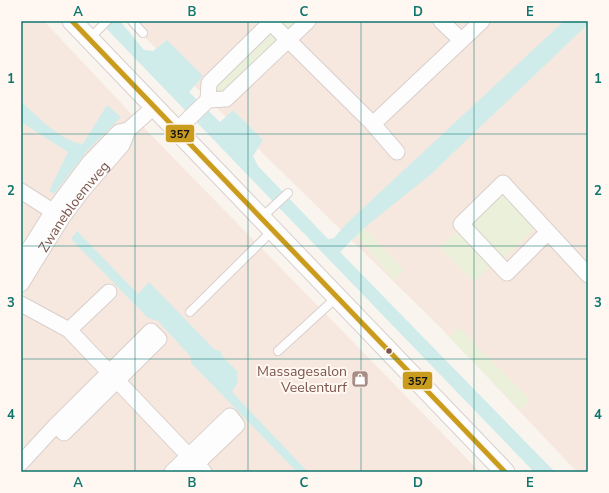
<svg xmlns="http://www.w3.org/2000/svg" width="609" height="493" font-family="'Nunito Sans',sans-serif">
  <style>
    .residential { fill: #f6e8df }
    .green { fill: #eaf0d9 }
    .water { fill: #cfecea }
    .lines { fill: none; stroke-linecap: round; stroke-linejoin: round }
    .service-casing { stroke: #d9cfcc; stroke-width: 10 }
    .minor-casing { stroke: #d9cfcc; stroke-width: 17 }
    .tertiary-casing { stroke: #d9cfcc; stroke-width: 21 }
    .service { stroke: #fefdfd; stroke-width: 8 }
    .minor { stroke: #fefdfd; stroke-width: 15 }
    .tertiary { stroke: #fefdfd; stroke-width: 19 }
    .bus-1-casing { stroke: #fff8f2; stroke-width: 8 }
    .bus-1 { stroke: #ca9c1e; stroke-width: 5 }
    .grid { fill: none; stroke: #0f766e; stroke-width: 1; stroke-opacity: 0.55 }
    .bus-dot { fill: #7b554b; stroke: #fff8f2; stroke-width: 1.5 }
    .labels { text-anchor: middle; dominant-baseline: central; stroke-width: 4; stroke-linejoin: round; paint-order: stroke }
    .street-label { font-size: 14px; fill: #7b554b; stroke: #fff8f2 }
    .poi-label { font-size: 14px; fill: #7b554b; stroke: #fff8f2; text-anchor: end }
    .line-badge { stroke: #fff8f2; stroke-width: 1.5 }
    .pale-badge-label { font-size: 11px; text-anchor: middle; font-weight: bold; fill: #111 }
    .neatline { fill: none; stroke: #0f766e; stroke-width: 1.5 }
    .grid-label { font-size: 13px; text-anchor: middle; font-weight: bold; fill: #0f766e }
  </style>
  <rect width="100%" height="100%" fill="#faf4ef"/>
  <path class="residential" d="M21 21H44L153 137 480 472H21Z
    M128 21H588V472H577L441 328Z"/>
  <path class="green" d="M282 21H297L221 93 214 85Z
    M505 192 536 227 503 259 473 224Z
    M364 228 404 270 394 280 356 235Z
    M457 232 490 267 474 282 440 247Z
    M459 328 530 400 520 410 449 337Z"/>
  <path class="water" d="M99 21H120L144 50 153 51 167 40 203 76 189 92 220 122 233 110 263 140 253 156 258 166 328 239 334 238 346 224 564 21H588V24L430 175 364 228 340 252 555 472H534Z
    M21 101C35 115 62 142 83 144L107 105 121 117 87 151 54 194 49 191 68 152 21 122Z
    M77 231 138 294 149 282 215 350 221 351V355L237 371 238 382 232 392 308 472H297L191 363V357L158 321 148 318 71 239Z"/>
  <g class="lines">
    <defs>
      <path id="service" d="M132 21 143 33
        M89 39 107 21
        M261 218 288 193
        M190 312 273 230
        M278 351 337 297"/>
      <g id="minor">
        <path d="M269 21 373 124 397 152"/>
        <path d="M272 21 209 83 208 100 226 99 308 21"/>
        <path d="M441 21 461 40"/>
        <path d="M373 124 482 21"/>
        <path d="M177 130 208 100"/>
        <path d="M21 191 60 216"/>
        <path d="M548 232 507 273 461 224 503 183 588 275"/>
        <path d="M21 262 53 211 89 163 119 132 128 130"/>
        <path id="s1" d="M21 284 62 218 83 190 122 145 128 130 154 107"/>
        <path d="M21 304 69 330 204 472"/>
        <path d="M69 330 109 292"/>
        <path d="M21 463 56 425 151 331 159 339 64 433 56 425"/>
        <path d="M172 472 230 416 237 425 188 472"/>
      </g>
      <path id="tertiary" d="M72 21 505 472"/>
    </defs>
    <use href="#service" class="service-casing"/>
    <use href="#minor" class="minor-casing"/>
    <use href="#tertiary" class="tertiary-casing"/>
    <use href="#service" class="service"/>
    <use href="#minor" class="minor"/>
    <use href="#tertiary" class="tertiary"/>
    <defs>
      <path id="bus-1" d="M72 21 505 472"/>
    </defs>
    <use href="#bus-1" class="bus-1-casing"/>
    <use href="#bus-1" class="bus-1"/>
  </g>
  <path class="grid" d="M135 21V472M248 21V472M361 21V472M474 21V472M21 134H588M21 246H588M21 359H588"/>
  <defs>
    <symbol id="shop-square" viewBox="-11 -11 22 22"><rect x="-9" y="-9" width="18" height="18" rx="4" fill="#a78d84" stroke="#fff8f2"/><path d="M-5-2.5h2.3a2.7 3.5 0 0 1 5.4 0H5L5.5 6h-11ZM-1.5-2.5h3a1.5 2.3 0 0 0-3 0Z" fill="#fff"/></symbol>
  </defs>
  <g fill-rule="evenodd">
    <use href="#shop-square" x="350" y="369" width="20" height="20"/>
  </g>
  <circle class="bus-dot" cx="389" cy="351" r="3.5"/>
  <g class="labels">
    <g class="street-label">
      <text stroke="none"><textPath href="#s1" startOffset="94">Zwanebloemweg</textPath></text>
    </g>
    <g class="poi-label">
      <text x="347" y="371">Massagesalon<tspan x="347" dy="16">Veelenturf</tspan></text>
    </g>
  </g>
  <g class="line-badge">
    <rect x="165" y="124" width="30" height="19" rx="4" fill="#ca9c1e"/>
    <rect x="402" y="371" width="31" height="19" rx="4" fill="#ca9c1e"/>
  </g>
  <g class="pale-badge-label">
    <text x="180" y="138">357</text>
    <text x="418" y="385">357</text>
  </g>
  <rect width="609" height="493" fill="none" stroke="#fff8f2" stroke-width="44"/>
  <rect x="22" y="22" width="565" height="449" class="neatline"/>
  <g class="grid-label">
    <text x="78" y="16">A</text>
    <text x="192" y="16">B</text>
    <text x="304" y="16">C</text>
    <text x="418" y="16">D</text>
    <text x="530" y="16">E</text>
    <text x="11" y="83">1</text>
    <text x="598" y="83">1</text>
    <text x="11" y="195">2</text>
    <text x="598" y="195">2</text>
    <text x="11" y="307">3</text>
    <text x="598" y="307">3</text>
    <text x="11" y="419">4</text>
    <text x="598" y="419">4</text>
    <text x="78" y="487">A</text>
    <text x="192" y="487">B</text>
    <text x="304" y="487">C</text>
    <text x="418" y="487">D</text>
    <text x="530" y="487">E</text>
  </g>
</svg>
